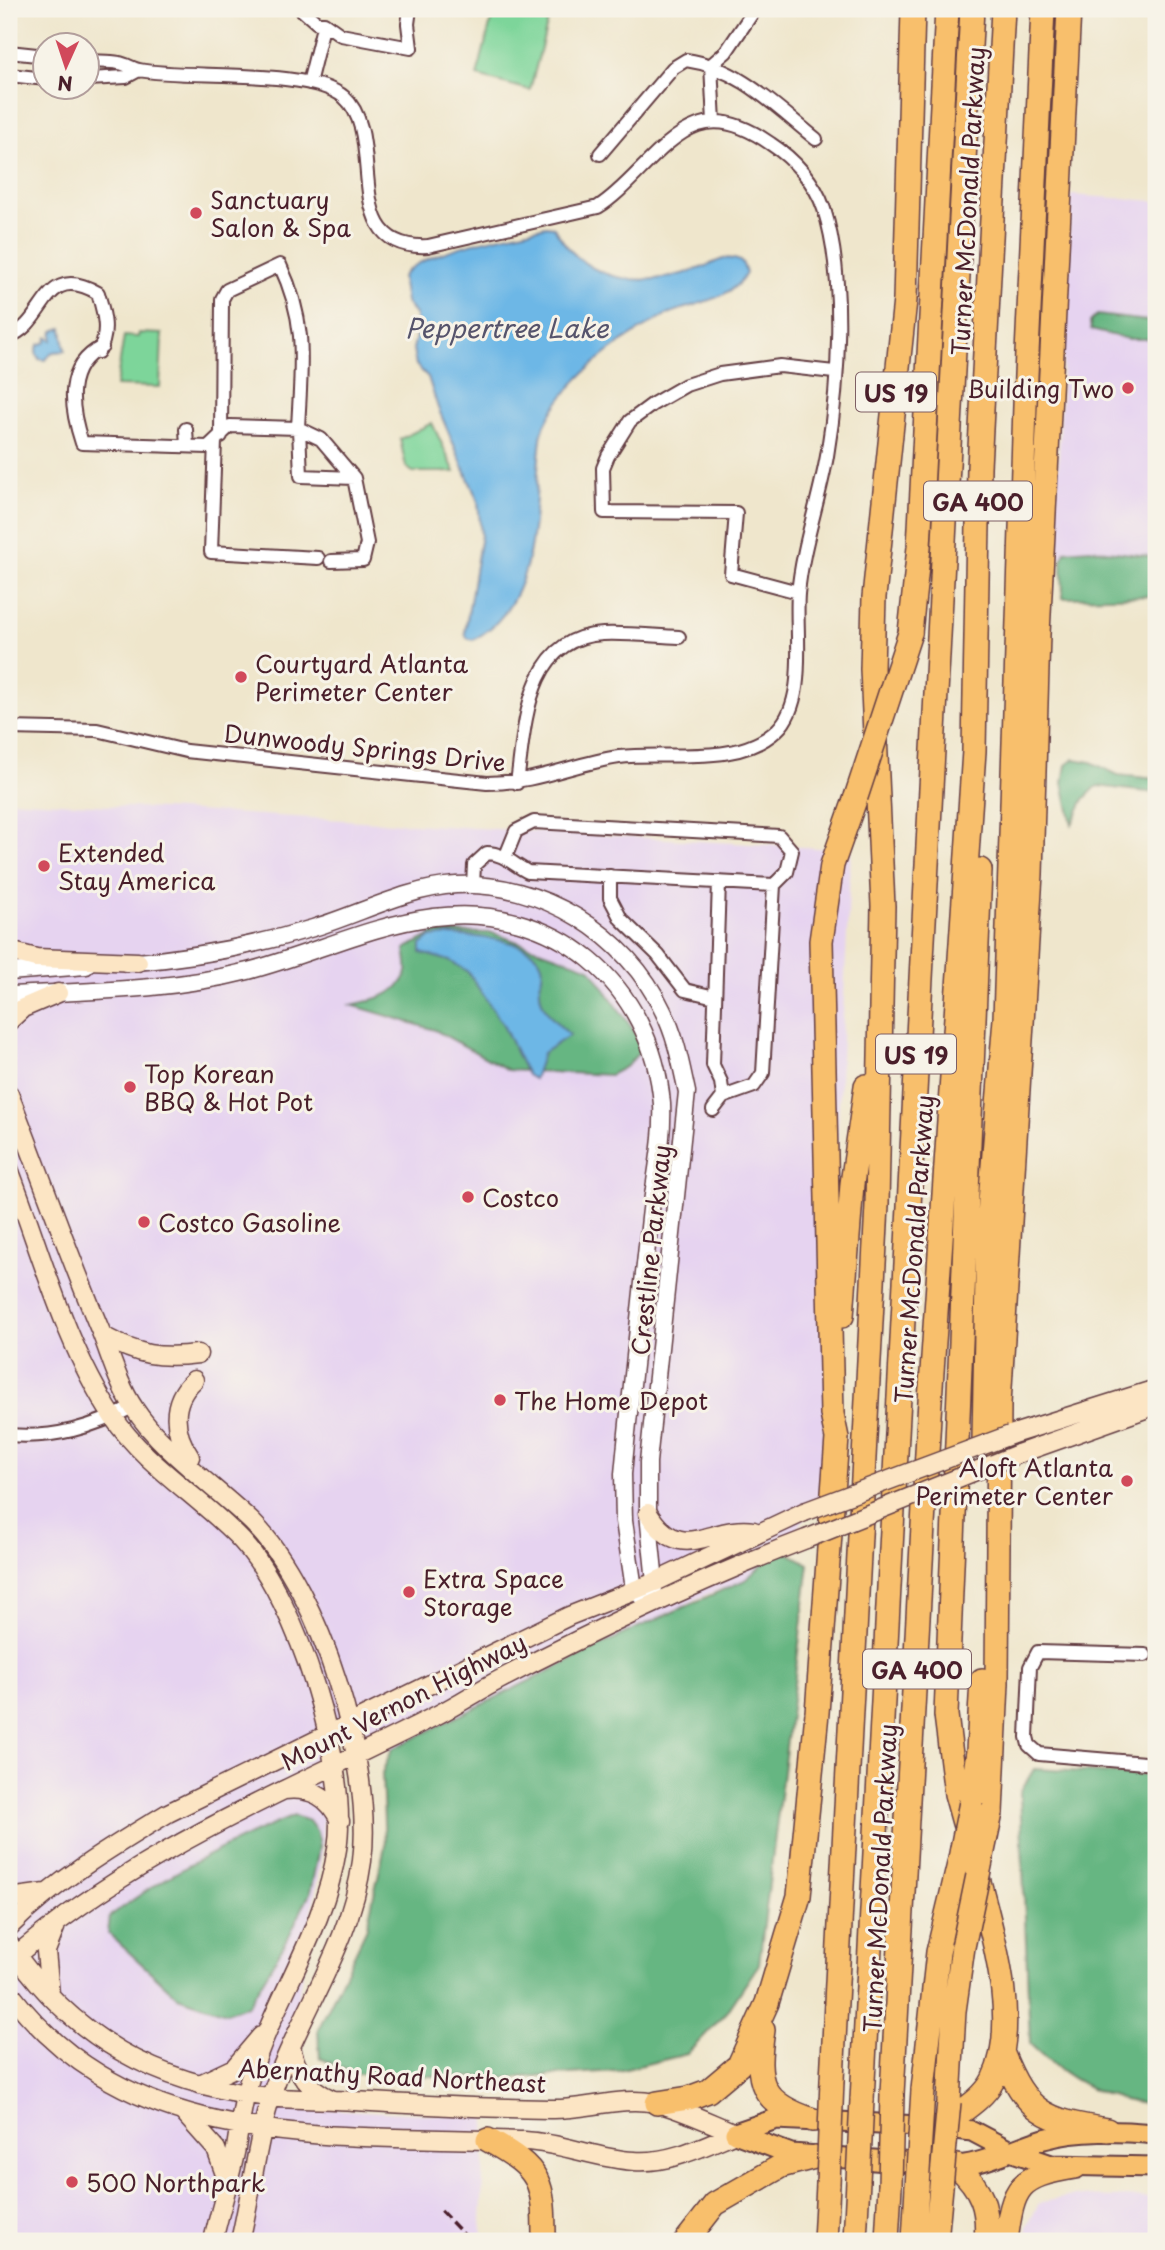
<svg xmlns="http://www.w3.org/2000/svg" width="1165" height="2250" font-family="'Playpen Sans',sans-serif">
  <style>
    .built { fill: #e6d3f0 }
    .green { fill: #7dd59a; stroke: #647a62; stroke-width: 2 }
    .forest { fill: #66b682; stroke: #586a56; stroke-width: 2 }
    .water { fill: #6db7e6; stroke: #5c6b88; stroke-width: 2 }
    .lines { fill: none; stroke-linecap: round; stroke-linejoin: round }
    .minor-casing { stroke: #633d43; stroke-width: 16 }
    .tertiary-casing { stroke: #633d43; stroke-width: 19 }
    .secondary-casing { stroke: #633d43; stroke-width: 21 }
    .primary-casing { stroke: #633d43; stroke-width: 23 }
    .motorway-casing { stroke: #633d43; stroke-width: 26 }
    .minor { stroke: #fff; stroke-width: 12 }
    .tertiary { stroke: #fff; stroke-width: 16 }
    .secondary { stroke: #fce5c4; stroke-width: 18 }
    .primary { stroke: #f8bf6c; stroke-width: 19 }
    .motorway { stroke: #f8bf6c; stroke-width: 23 }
    .rail { stroke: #4a1f2b; stroke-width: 3.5; stroke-dasharray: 10 5; stroke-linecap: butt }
    .secondary-bridge-casing { stroke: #633d43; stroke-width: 21; stroke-linecap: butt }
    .motorway-bridge-casing { stroke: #633d43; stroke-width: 26; stroke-linecap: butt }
    .secondary-bridge { stroke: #fce5c4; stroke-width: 18 }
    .motorway-bridge { stroke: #f8bf6c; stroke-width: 23 }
    .poi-dot { fill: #d1495b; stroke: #f7f3e8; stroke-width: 2.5 }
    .labels { text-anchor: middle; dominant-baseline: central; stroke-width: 6; stroke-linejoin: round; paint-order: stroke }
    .shield { fill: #f7f3e8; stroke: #7e5f64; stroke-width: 2 }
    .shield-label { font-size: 23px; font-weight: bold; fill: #4a1f2b }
    .poi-label { font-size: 24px; fill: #4a1f2b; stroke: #f7f3e8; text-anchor: start }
    .street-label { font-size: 24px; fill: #4a1f2b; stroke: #f7f3e8 }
    .water-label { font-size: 26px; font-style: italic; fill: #56546c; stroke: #f7f3e8 }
  </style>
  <rect width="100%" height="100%" fill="#f7f3e8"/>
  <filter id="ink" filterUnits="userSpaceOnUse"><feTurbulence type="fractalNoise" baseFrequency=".0143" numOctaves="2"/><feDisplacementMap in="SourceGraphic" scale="14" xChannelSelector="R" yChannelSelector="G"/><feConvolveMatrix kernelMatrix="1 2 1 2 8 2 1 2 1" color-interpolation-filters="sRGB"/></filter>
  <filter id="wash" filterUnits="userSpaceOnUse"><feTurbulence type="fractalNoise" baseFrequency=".00686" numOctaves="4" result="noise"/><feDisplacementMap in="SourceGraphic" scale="28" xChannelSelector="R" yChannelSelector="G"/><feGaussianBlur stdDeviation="1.57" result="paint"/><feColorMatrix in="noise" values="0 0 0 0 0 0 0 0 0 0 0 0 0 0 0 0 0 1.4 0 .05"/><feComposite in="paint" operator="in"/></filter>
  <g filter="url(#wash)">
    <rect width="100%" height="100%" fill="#efe6cc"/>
    <path class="built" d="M1071 195 1156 201V562L1054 557Z
      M9 800 851 850 820 1499 781 1549 745 1580 707 1594 630 1631 392 1749 328 1736 321 1858 280 2107 486 2117 481 2221 484 2241H9Z
      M1072 2196 1156 2198V2241H1026L1027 2227 1039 2203Z"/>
    <path class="green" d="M494 9H551L530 90 477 76Z
      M139 333 162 334 160 387 116 386 124 336 138 337Z
      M432 423 455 472H413L406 467 400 439Z"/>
    <path class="forest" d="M1097 315 1156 322V339H1128L1091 330 1090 322Z
      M1090 549 1156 557V596L1063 598 1062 561 1065 551Z
      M1074 759 1091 762 1118 775 1156 779V793L1097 786 1084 799 1072 824 1063 783 1066 765Z
      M436 932 493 933 590 968 634 1031 642 1049 627 1066 610 1075 508 1070 435 1030 351 1005C369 1001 402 995 407 972 408 965 406 956 405 949Z
      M781 1549 809 1564 759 1964 727 2012 687 2054 618 2071 506 2078 356 2074 320 2058 318 2030 366 1930 385 1846 382 1773 392 1749 630 1631 745 1580Z
      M1034 1769 1156 1776V2105C1106 2102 1065 2079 1030 2044L1020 1792Z
      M294 1816 309 1821 317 1832 319 1848 310 1893 287 1940 248 2005 226 2013 178 1997 108 1933 110 1916C166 1874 229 1842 294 1816Z"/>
    <path class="water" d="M546 226 554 227C585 285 644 289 701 268 717 263 725 253 742 262L746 273C732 302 687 303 662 317 616 343 562 382 542 432 531 501 545 601 473 640L467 638 465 633 481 535 478 501 438 408 428 377 416 365 413 349 417 332 416 316 406 302 402 277C417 252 516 233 546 226Z
      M62 328 65 351 53 352 45 360 39 359 36 353 38 345 46 342 47 337 52 340 53 331Z
      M447 935C470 936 534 938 542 965 544 972 541 979 540 986 538 1008 555 1022 570 1035L543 1053 534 1079 527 1075 502 1023 467 971 450 961 421 953V945L431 937Z"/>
  </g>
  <g filter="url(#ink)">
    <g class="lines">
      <defs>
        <path id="minor" d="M301 9 317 23H324L341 35 411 48 408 24 410 9
          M9 52 46 56
          M9 75 46 79
          M88 79 126 77 139 70
          M309 83 324 23
          M714 122 711 65 726 52 755 9
          M600 154 673 68 686 60C738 67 776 107 816 139
          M9 336C47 324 42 261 98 293 104 313 110 334 98 352
          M102 347C64 366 70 407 82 443L208 447 230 426 298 428 321 439 354 478 367 543 363 560 331 561
          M186 429 187 446
          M299 429 301 476 354 478
          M221 436 222 299 227 290 280 265C308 324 301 365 298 428
          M215 441 211 552 318 558
          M798 592 731 574 736 513 604 512 603 468 608 456 630 421 653 404 686 385 720 374 780 366 834 372
          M9 728 97 730 186 751 487 783C538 783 571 764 619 757 668 751 738 767 777 730 808 701 795 633 798 594 802 548 819 501 827 456 839 384 846 278 824 209 815 182 794 159 771 144 750 129 724 116 698 125 661 138 632 186 598 207L428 246C336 251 389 137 344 97 310 68 186 79 139 70 133 69 126 64 119 63 109 61 98 62 88 61
          M517 783C525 726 526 637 603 634 628 633 654 636 679 637
          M610 876V898L621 919 658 955 685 990 715 997
          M719 882 713 1065 721 1082 723 1097
          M473 885 474 865 487 853C503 853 514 865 528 872L774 885 787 872 792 851 779 836 534 822 516 831 505 858
          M723 1097 754 1086 763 1073 774 885
          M713 1110 723 1097
          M9 1435C54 1439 93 1427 133 1407
          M1145 1655 1038 1652 1030 1667 1027 1737 1029 1745 1039 1754 1156 1764"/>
        <path id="tertiary" d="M126 963C190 958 251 947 313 928 360 914 407 888 456 885 541 881 627 934 663 1011 676 1036 681 1065 687 1092L648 1462V1513L655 1582 653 1593
          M9 972 86 966
          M9 995C88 991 170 991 248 971 310 955 370 925 434 917 554 902 652 983 662 1104 664 1140 654 1181 650 1218 641 1303 631 1388 623 1474L624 1521 634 1589 650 1605"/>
        <path id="secondary" d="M9 951 36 958 138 962
          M9 1021 23 1008 58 993
          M9 1094C40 1173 68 1254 101 1332 111 1357 119 1386 134 1408 160 1449 217 1488 253 1523 321 1591 374 1766 362 1861 352 1938 307 2003 279 2074 258 2126 253 2187 240 2241
          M9 1169C41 1251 64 1343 113 1417 146 1466 202 1498 242 1541 298 1601 350 1768 337 1849 325 1929 276 1996 252 2072 243 2097 240 2123 236 2148 230 2179 220 2210 213 2241
          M103 1336C139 1355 158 1359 198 1354
          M1010 1435 1156 1389
          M1018 1454 1156 1405
          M190 1457C173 1432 170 1402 194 1380
          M648 1513C682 1567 710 1524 754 1531
          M284 1790C311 1787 329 1797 340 1821
          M9 1898 46 1893
          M9 1927C55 1881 113 1846 168 1813L569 1616 655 1582 804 1512
          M9 1944C71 2038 158 2085 269 2097 297 2100 326 2099 354 2101 419 2105 484 2108 550 2109 585 2110 621 2096 656 2103 682 2109 710 2123 735 2133
          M9 1962C134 1850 291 1790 439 1714 459 1704 478 1691 499 1680 599 1628 701 1579 806 1539
          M9 1992C135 2158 339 2133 525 2141 563 2143 597 2159 634 2161 669 2164 704 2146 735 2133
          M50 1994 46 1951 57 1923
          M291 2046C295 2070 308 2089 331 2099
          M200 2084 234 2068 261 2036
          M184 2113 216 2149 227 2180"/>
        <path id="primary" d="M735 2133 776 2119 941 2127 972 2131 1010 2151 1051 2165 1156 2167
          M735 2133 791 2154 957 2166C988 2163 1014 2148 1044 2139 1081 2129 1118 2131 1156 2134"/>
        <path id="motorway" d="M910 633 919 547 947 9
          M842 1316 852 1184 866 1086
          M984 1439 988 1227 1005 1019 1026 375 1043 9
          M971 1802 978 1751 982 1680
          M991 1813 997 1683 999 1404 1031 874 1038 634 1069 9
          M964 1823 956 1794 946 1715 980 870
          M763 2030C755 2083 760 2103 813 2120
          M1002 2052C1026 2113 1044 2120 1107 2130
          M832 2080 877 1205 883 906 872 669 874 597 905 300 913 9
          M923 2090 938 1952 959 1864
          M892 2094 929 1416 974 751 979 467 1003 9
          M862 2100 972 9
          M949 2102 954 2011 963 1947
          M657 2103 689 2098 708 2091 739 2065 767 2003 799 1896 817 1713 837 1438 832 1414 821 941 832 865 856 797
          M941 2127C958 2113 983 2100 993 2080 1021 2023 992 1932 977 1874
          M488 2140C542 2170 544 2181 544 2241
          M957 2166C982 2189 989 2208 986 2241
          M686 2241 715 2204 781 2166 815 2157
          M825 2241 828 2184
          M855 2241 858 2181
          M887 2241 890 2186
          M914 2241 917 2187
          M936 2241 941 2187
          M1006 2241C1013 2186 1018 2176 1075 2167"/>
      </defs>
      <use href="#minor" class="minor-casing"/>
      <use href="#tertiary" class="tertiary-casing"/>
      <use href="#secondary" class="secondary-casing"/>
      <use href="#primary" class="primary-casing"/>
      <use href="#motorway" class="motorway-casing"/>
      <use href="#minor" class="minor"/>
      <use href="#tertiary" class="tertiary"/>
      <use href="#secondary" class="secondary"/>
      <use href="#primary" class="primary"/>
      <use href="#motorway" class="motorway"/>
      <path class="rail" d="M441 2211 470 2241"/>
      <defs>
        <path id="secondary-bridge" d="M804 1512 1010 1435
          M806 1539 1018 1454"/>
        <path id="motorway-bridge" d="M856 797 910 633
          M959 1864 971 1802
          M963 1947 991 1813
          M858 2181 862 2100
          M828 2184 832 2080
          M890 2186 892 2094
          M917 2187 923 2090
          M941 2187 949 2102"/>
      </defs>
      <use href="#secondary-bridge" class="secondary-bridge-casing"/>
      <use href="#motorway-bridge" class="motorway-bridge-casing"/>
      <use href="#secondary-bridge" class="secondary-bridge"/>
      <use href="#motorway-bridge" class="motorway-bridge"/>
    </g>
  </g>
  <g class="poi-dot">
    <circle cx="196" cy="213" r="7"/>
    <circle cx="1128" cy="388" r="7"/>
    <circle cx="241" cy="677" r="7"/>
    <circle cx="44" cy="866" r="7"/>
    <circle cx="130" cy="1087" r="7"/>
    <circle cx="468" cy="1197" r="7"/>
    <circle cx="144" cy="1222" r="7"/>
    <circle cx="500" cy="1400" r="7"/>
    <circle cx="1127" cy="1481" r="7"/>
    <circle cx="409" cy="1592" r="7"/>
    <circle cx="72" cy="2182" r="7"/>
  </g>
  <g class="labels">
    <g class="shield">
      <rect x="856" y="372.5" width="80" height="39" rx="5"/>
      <rect x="924" y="481.5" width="108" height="39" rx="5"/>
      <rect x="876" y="1034.5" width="80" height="39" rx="5"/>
      <rect x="863" y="1649.5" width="108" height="39" rx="5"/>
    </g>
    <g class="shield-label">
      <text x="896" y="392">US 19</text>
      <text x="978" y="501">GA 400</text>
      <text x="916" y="1054">US 19</text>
      <text x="917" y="1669">GA 400</text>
    </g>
    <g class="poi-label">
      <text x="210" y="199">Sanctuary<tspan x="210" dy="28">Salon &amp; Spa</tspan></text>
      <text x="1114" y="388" text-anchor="end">Building Two</text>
      <text x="255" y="663">Courtyard Atlanta<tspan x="255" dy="28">Perimeter Center</tspan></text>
      <text x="58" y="852">Extended<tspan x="58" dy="28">Stay America</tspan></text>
      <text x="144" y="1073">Top Korean<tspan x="144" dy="28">BBQ &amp; Hot Pot</tspan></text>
      <text x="482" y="1197">Costco</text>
      <text x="158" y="1222">Costco Gasoline</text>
      <text x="514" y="1400">The Home Depot</text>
      <text x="1113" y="1467" text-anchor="end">Aloft Atlanta<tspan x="1113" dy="28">Perimeter Center</tspan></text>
      <text x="423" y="1578">Extra Space<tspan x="423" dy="28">Storage</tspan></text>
      <text x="86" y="2182">500 Northpark</text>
    </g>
    <g class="street-label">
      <text transform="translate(967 201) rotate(-87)">Turner McDonald Parkway</text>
      <text transform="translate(365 747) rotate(6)">Dunwoody Springs Drive</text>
      <text transform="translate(913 1249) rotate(-86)">Turner McDonald Parkway</text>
      <text transform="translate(650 1250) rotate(-84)">Crestline Parkway</text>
      <text transform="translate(403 1701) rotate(-27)">Mount Vernon Highway</text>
      <text transform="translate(879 1878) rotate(-87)">Turner McDonald Parkway</text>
      <text transform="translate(392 2075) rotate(3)">Abernathy Road Northeast</text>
    </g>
    <g class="water-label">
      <text x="507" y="327">Peppertree Lake</text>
    </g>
  </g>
  <rect width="1165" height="2250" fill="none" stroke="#f7f3e8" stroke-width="35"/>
  <g transform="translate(66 66) rotate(183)"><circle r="33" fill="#f7f3e8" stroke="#b29e9c" stroke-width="2"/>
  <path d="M0-5L12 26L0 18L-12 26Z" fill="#d1495b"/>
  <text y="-10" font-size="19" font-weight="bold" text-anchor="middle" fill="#4a1f2b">N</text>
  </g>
</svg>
